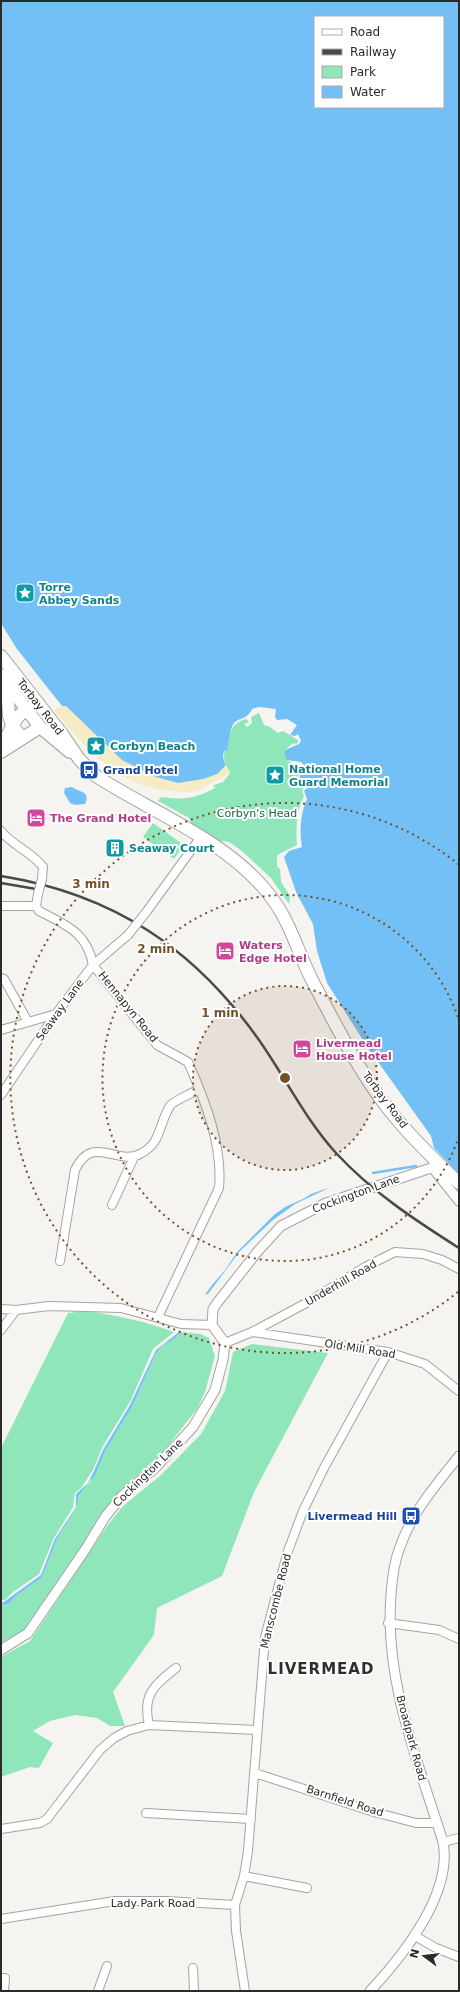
<svg xmlns="http://www.w3.org/2000/svg" width="460" height="1992" font-family="'DejaVu Sans',sans-serif">
  <style>
    .green { fill: #90e6bb }
    .sand { fill: #f5ebc5 }
    .water { fill: #73c0f6; fill-rule: evenodd }
    .lines { fill: none; stroke-linecap: round; stroke-linejoin: round }
    .stream { stroke: #73c0f6; stroke-width: 2.5 }
    .minor-casing { stroke: #a4a3a0; stroke-width: 10 }
    .tertiary-casing { stroke: #a4a3a0; stroke-width: 11 }
    .primary-casing { stroke: #a4a3a0; stroke-width: 14 }
    .minor { stroke: #fff; stroke-width: 8 }
    .tertiary { stroke: #fff; stroke-width: 9 }
    .primary { stroke: #fff; stroke-width: 12 }
    .rail { stroke: #4b4948; stroke-width: 2.5 }
    .minor-bridge-casing { stroke: #a4a3a0; stroke-width: 10; stroke-linecap: butt }
    .minor-bridge { stroke: #fff; stroke-width: 8 }
    .ring { fill: none; stroke: #735229; stroke-width: 2; stroke-dasharray: 2 4 }
    .labels { text-anchor: middle; dominant-baseline: central; stroke-width: 4; stroke-linejoin: round; paint-order: stroke }
    .culture-label { font-size: 11px; font-weight: bold; fill: #0d838f; stroke: #fff; text-anchor: start }
    .street-label { font-size: 11px; fill: #2c2b2a; stroke: #fff }
    .transit-label { font-size: 11px; font-weight: bold; fill: #164399; stroke: #fff; text-anchor: start }
    .park-label { font-size: 11px; fill: #1c6144; stroke: #fff }
    .hotel-label { font-size: 11px; font-weight: bold; fill: #b23c85; stroke: #fff; text-anchor: start }
    .district-label { font-size: 15px; font-weight: bold; letter-spacing: 1px; fill: #302f2d; stroke: #fff }
    .centre { fill: #735229; stroke: #fff; stroke-width: 2 }
    .ring-label { font-size: 12px; text-anchor: middle; font-weight: bold; fill: #735229; stroke: #fff; stroke-width: 4; stroke-linejoin: round; paint-order: stroke }
  </style>
  <rect width="100%" height="100%" fill="#f6f4f1"/>
  <path class="green" d="M259 713 264 725 270 727 278 733 283 731 298 740V743L292 744 285 750C284 763 293 762 301 767L298 778 304 787 302 791 304 797C296 809 296 831 297 845L279 854 277 856V866L280 869 281 882 290 896 289 904 271 878 242 851 229 842 200 838 189 818 158 801 161 797C182 800 198 799 216 787H213L214 785 223 782 230 773C226 765 222 759 225 750L227 752C230 736 228 724 246 719L249 722 244 724 247 727 252 723 251 717Z
    M153 823 184 845 174 859 143 837Z
    M85 1311C116 1315 144 1321 174 1332L153 1349 131 1400 103 1446 93 1470 81 1488 75 1493 73 1507 54 1538 39 1574 13 1592 5 1600H1V1448L68 1313Z
    M181 1332 200 1334 209 1338 215 1356 205 1392 197 1409 163 1452 121 1490 101 1515 64 1574 27 1629 1 1643V1604H8L17 1595 42 1577 57 1539 77 1506V1496L91 1481 105 1451 132 1407 156 1353 163 1345 174 1339Z
    M252 1344 328 1353 254 1492 222 1576 157 1608 154 1635 113 1692 125 1726H110L97 1718 75 1715 50 1721 33 1731 53 1743 39 1768 30 1767 1 1777V1657L30 1641 107 1526 123 1506 161 1475 201 1434 225 1391 233 1352Z"/>
  <path class="sand" d="M53 684 225 763 230 773 197 791 180 793 179 791C125 792 85 750 54 710L62 706 48 688Z"/>
  <path class="water" d="M1 1H459V1174L434 1148 431 1136 368 1048 327 983 317 951 313 924 296 892 284 857 289 851 302 847C299 831 301 811 307 799L304 791 309 786 300 778V769L304 768V765L301 762 287 760 285 756V750L299 744 301 741 298 734 295 736 290 735 297 725 287 719 277 720 275 717 276 709 259 707 252 709C247 720 240 717 234 723 229 730 229 744 227 752L225 750C222 755 223 760 226 765L217 774 203 779 178 783 156 777 122 760 66 706H62L17 649 2 625ZM315 17H443V107H315Z
    M72 787C80 793 91 791 85 804L75 805 70 803 64 793 65 788Z
    M331 1187 295 1204 273 1220 240 1251 208 1294 205 1295 212 1285 225 1270 238 1251 274 1215 285 1207 303 1199 311 1194Z
    M179 1332H181L174 1339 163 1345 156 1353 132 1407 105 1451 95 1475 78 1496 77 1506 57 1539 42 1577 17 1595 8 1604H1L41 1575 55 1539 76 1507V1494L88 1483 94 1471 103 1450 130 1405 156 1350Z"/>
  <g class="lines">
    <path class="stream" d="M373 1173 416 1166"/>
    <defs>
      <path id="minor" d="M1 831C13 846 32 852 43 867L42 879
        M38 894 36 906 39 911C66 925 87 932 93 965L157 1045 188 1062C205 1100 223 1146 219 1188L158 1317
        M1 906H36
        M147 911 200 838
        M1 978 4 979 28 1022
        M1 1030 56 1014
        M1 1095 56 1014 93 965 128 935
        M112 1205 134 1157
        M60 1261 75 1170C93 1133 116 1166 140 1154 162 1143 158 1125 170 1106 173 1101 193 1093 199 1089
        M1 1309 16 1310 49 1306 121 1308 181 1324 212 1325
        M1 1330 16 1310
        M252 1332 388 1352 425 1364 459 1391
        M225 1343 252 1332 310 1301 365 1267 395 1252 423 1254 442 1260 459 1269
        M388 1623 439 1630 459 1639
        M149 1725C142 1695 154 1685 176 1668
        M255 1773 374 1812 416 1823H436
        M146 1813 251 1819
        M1 1829 40 1823 47 1819 100 1750 114 1738 127 1731 149 1725 257 1730
        M443 1842 459 1838
        M244 1876 307 1888
        M1 1919 115 1901H166L235 1905
        M415 1936 436 1948 459 1957
        M193 1968 194 1991
        M1 1978H5L4 1991
        M98 1991 107 1966
        M245 1991 236 1931 235 1905 244 1876 248 1851 265 1637 288 1551 303 1511 324 1468 388 1352"/>
      <path id="tertiary" d="M432 1167 459 1201
        M1 1650 28 1633 85 1550 105 1517 122 1496 156 1467 193 1427 215 1390 223 1360 225 1343 212 1325 213 1309 217 1303 258 1251 281 1226 326 1203 440 1165
        M370 1991C403 1956 453 1893 443 1842 418 1761 384 1681 391 1595 392 1579 394 1562 400 1547 412 1512 436 1485 459 1456"/>
      <path id="primary" d="M1 656 62 734 79 759 96 776C150 811 220 838 262 886 291 918 295 948 314 984 339 1031 364 1082 400 1123 418 1144 439 1164 459 1183
        M1 675 40 727 70 752
        M7 684 9 716 12 725 22 738
        M1 748C10 733 14 713 32 707
        M1 752 40 727"/>
    </defs>
    <use href="#minor" class="minor-casing"/>
    <use href="#tertiary" class="tertiary-casing"/>
    <use href="#primary" class="primary-casing"/>
    <use href="#minor" class="minor"/>
    <use href="#tertiary" class="tertiary"/>
    <use href="#primary" class="primary"/>
    <path class="rail" d="M1 876C113 894 194 948 259 1040 285 1077 305 1119 336 1153 372 1192 415 1220 459 1248
      M1 883 36 889"/>
    <defs>
      <path id="minor-bridge" d="M38 894 42 879
        M128 935 147 911"/>
    </defs>
    <use href="#minor-bridge" class="minor-bridge-casing"/>
    <use href="#minor-bridge" class="minor-bridge"/>
  </g>
  <circle cx="285" cy="1078" r="92" fill="#735229" fill-opacity=".12"/>
  <g class="ring">
    <circle cx="285" cy="1078" r="92"/>
    <path d="M459 1136A183 183 0 1 1 459 1020"/>
    <path d="M458 1292A275 275 0 1 1 458 864"/>
  </g>
  <defs>
    <symbol id="sight-square" viewBox="-11 -11 22 22"><rect x="-9" y="-9" width="18" height="18" rx="4" fill="#0f9aa8" stroke="#fff"/><path d="M0-6L1.8-2.2L6-1.7L2.9 1.2L3.7 5.4L0 3.3L-3.7 5.4L-2.9 1.2L-6-1.7L-1.8-2.2Z" fill="#fff"/></symbol>
    <symbol id="bus-square" viewBox="-11 -11 22 22"><rect x="-9" y="-9" width="18" height="18" rx="4" fill="#1a4fb4" stroke="#fff"/><path d="M-5-6H5V4H4V6H2V4H-2V6H-4V4H-5ZM-3.5-4V0h7V-4ZM-3.5 1.2v1.5H-2V1.2ZM2 1.2v1.5H3.5V1.2Z" fill="#fff"/></symbol>
    <symbol id="hotel-square" viewBox="-11 -11 22 22"><rect x="-9" y="-9" width="18" height="18" rx="4" fill="#d1479c" stroke="#fff"/><path d="M-6-4.5h1.5V1H6V5H4.5V3h-9V5H-6ZM-4 0a1.8 1.8 0 1 1 3.6 0ZM.5 0V-2.5h3Q6-2.5 6 0Z" fill="#fff"/></symbol>
    <symbol id="building-square" viewBox="-11 -11 22 22"><rect x="-9" y="-9" width="18" height="18" rx="4" fill="#0f9aa8" stroke="#fff"/><path d="M-4-6H4V6H1V3H-1V6H-4ZM-2.5-4.3h1.7v1.8h-1.7ZM.8-4.3h1.7v1.8H.8ZM-2.5-1h1.7V.8h-1.7ZM.8-1h1.7V.8H.8Z" fill="#fff"/></symbol>
  </defs>
  <g fill-rule="evenodd">
    <use href="#sight-square" x="14" y="582" width="22" height="22"/>
    <use href="#sight-square" x="85" y="735" width="22" height="22"/>
    <use href="#bus-square" x="78" y="759" width="22" height="22"/>
    <use href="#sight-square" x="264" y="764" width="22" height="22"/>
    <use href="#hotel-square" x="25" y="807" width="22" height="22"/>
    <use href="#building-square" x="104" y="837" width="22" height="22"/>
    <use href="#hotel-square" x="214" y="940" width="22" height="22"/>
    <use href="#hotel-square" x="291" y="1038" width="22" height="22"/>
    <use href="#bus-square" x="400" y="1505" width="22" height="22"/>
  </g>
  <g class="labels">
    <g class="culture-label">
      <text x="39" y="587">Torre<tspan x="39" dy="13">Abbey Sands</tspan></text>
      <text x="110" y="746">Corbyn Beach</text>
      <text x="289" y="769">National Home<tspan x="289" dy="13">Guard Memorial</tspan></text>
      <text x="129" y="848">Seaway Court</text>
    </g>
    <g class="street-label">
      <text transform="translate(40 707) rotate(52)">Torbay Road</text>
      <text transform="translate(128 1007) rotate(51)">Hennapyn Road</text>
      <text transform="translate(60 1010) rotate(-54)">Seaway Lane</text>
      <text transform="translate(385 1100) rotate(53)">Torbay Road</text>
      <text transform="translate(356 1194) rotate(-20)">Cockington Lane</text>
      <text transform="translate(341 1283) rotate(-30)">Underhill Road</text>
      <text transform="translate(360 1349) rotate(9)">Old Mill Road</text>
      <text transform="translate(148 1473) rotate(-44)">Cockington Lane</text>
      <text transform="translate(276 1601) rotate(-76)">Manscombe Road</text>
      <text transform="translate(411 1738) rotate(75)">Broadpark Road</text>
      <text transform="translate(345 1801) rotate(18)">Barnfield Road</text>
      <text x="153" y="1903">Lady Park Road</text>
    </g>
    <g class="transit-label">
      <text x="103" y="770">Grand Hotel</text>
      <text x="397" y="1516" text-anchor="end">Livermead Hill</text>
    </g>
    <g class="park-label">
      <text x="257" y="813">Corbyn's Head</text>
    </g>
    <g class="hotel-label">
      <text x="50" y="818">The Grand Hotel</text>
      <text x="239" y="945">Waters<tspan x="239" dy="13">Edge Hotel</tspan></text>
      <text x="316" y="1043">Livermead<tspan x="316" dy="13">House Hotel</tspan></text>
    </g>
    <g class="district-label">
      <text x="321" y="1669">LIVERMEAD</text>
    </g>
  </g>
  <circle cx="285" cy="1078" r="6" class="centre"/>
  <g class="ring-label">
    <text x="91" y="888">3 min</text>
    <text x="156" y="953">2 min</text>
    <text x="220" y="1017">1 min</text>
  </g>
  <rect width="460" height="1992" fill="none" stroke="#2c2b2a" stroke-width="4"/>
  <rect x="314" y="16" width="130" height="92" fill="#ffffff" stroke="#abaaaa"/>
  <rect x="322" y="29" width="20" height="6" fill="#ffffff" stroke="#abaaaa"/>
  <text x="350" y="36" font-size="12" fill="#2c2b2a">Road</text>
  <rect x="322" y="49" width="20" height="6" fill="#4b4948" stroke="#abaaaa"/>
  <text x="350" y="56" font-size="12" fill="#2c2b2a">Railway</text>
  <rect x="322" y="66" width="20" height="12" fill="#90e6bb" stroke="#abaaaa"/>
  <text x="350" y="76" font-size="12" fill="#2c2b2a">Park</text>
  <rect x="322" y="86" width="20" height="12" fill="#73c0f6" stroke="#abaaaa"/>
  <text x="350" y="96" font-size="12" fill="#2c2b2a">Water</text>
  <g transform="translate(424 1956) rotate(285)" stroke="#ffffff" stroke-width="3" paint-order="stroke">
  <path d="M0-3L7 15L0 10L-7 15Z" fill="#2c2b2a"/>
  <text y="-6" font-size="11" font-weight="bold" text-anchor="middle" fill="#2c2b2a">N</text>
  </g>
</svg>
